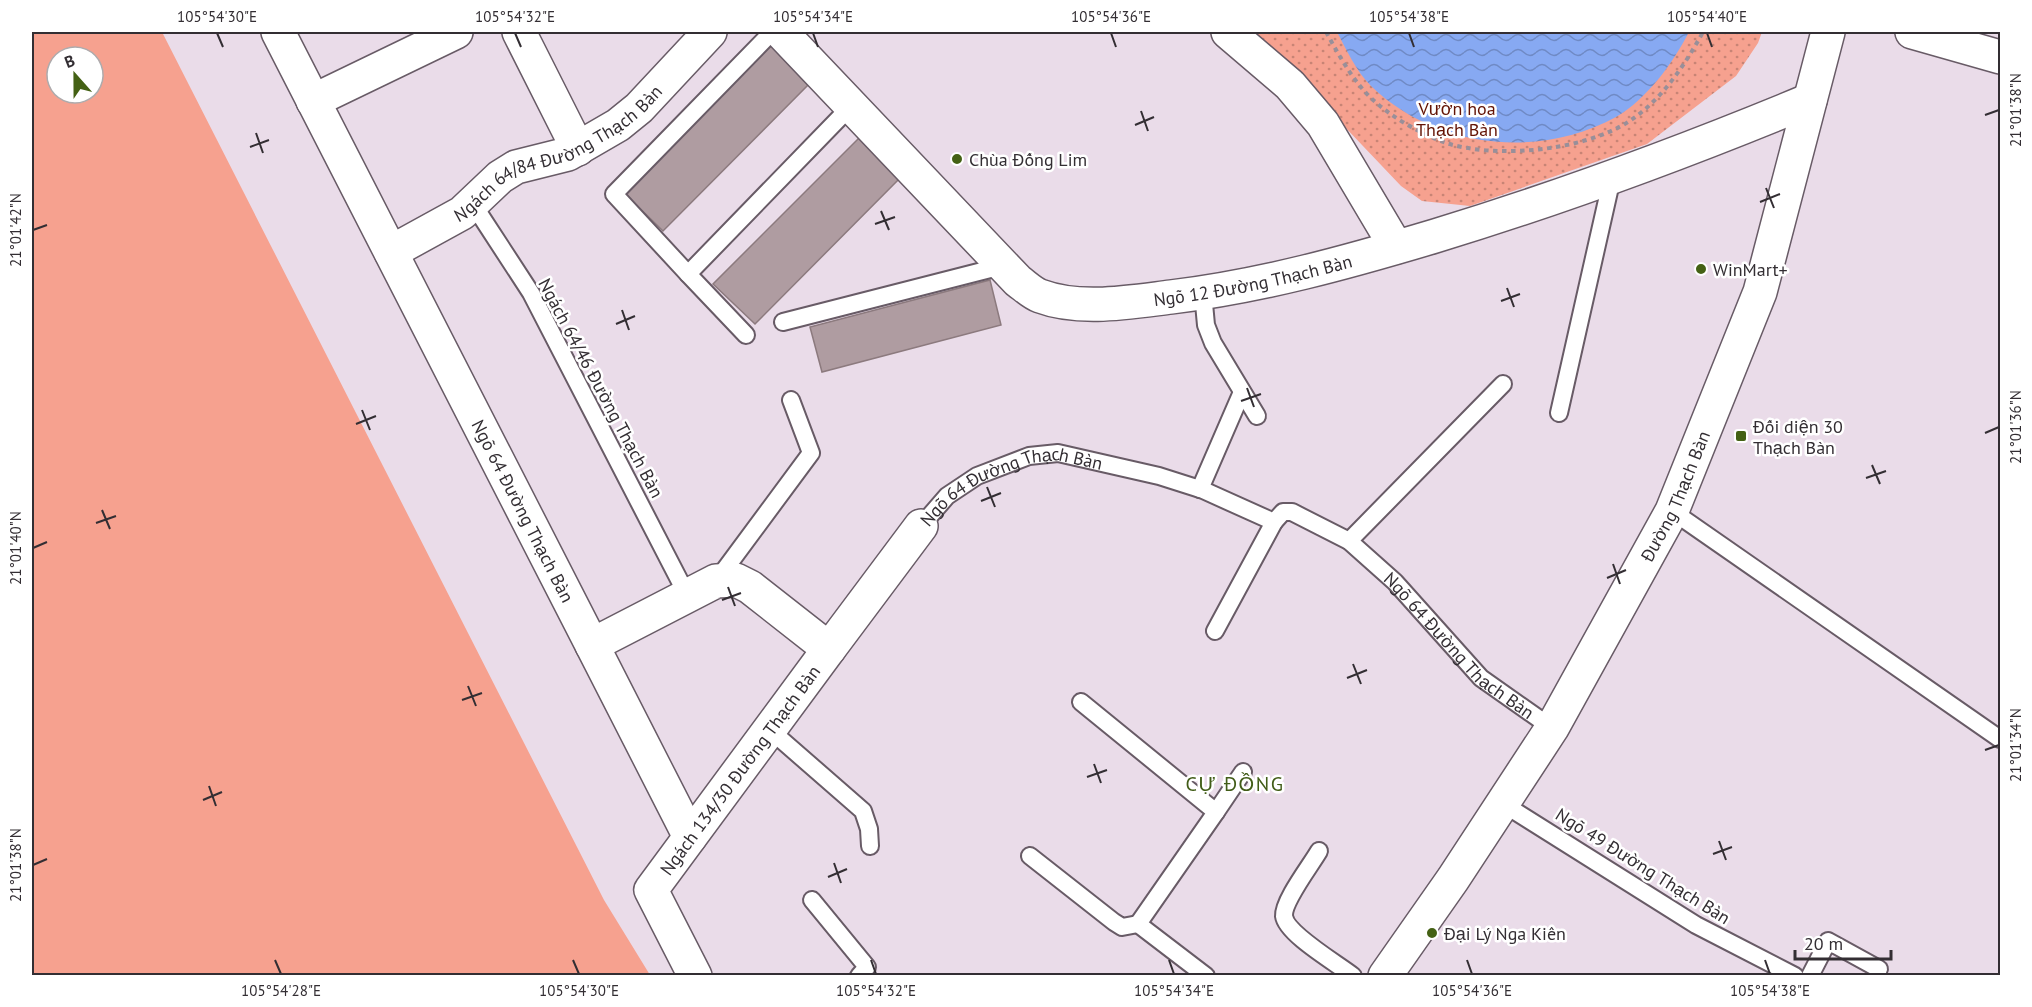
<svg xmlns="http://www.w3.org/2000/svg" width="2032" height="1007" font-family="'PT Sans',sans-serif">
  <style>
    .green { fill: #f6a18f; fill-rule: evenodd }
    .park { fill: url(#park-dots) }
    .water { fill: url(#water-waves) }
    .building { fill: #af9ca1; stroke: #8c7a7e; stroke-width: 1.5 }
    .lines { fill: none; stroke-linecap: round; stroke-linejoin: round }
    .lane-casing { stroke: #685b66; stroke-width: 20 }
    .street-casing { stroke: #685b66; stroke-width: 36 }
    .secondary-casing { stroke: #685b66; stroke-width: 36 }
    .path { stroke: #998f99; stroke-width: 4; stroke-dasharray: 4.5 4.5; stroke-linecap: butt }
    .lane { stroke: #fff; stroke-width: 16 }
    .street { stroke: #fff; stroke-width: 33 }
    .secondary { stroke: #fff; stroke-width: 33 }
    .ticks { fill: none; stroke: #332e33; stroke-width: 2 }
    .poi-dot { fill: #446114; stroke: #fff; stroke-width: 2 }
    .labels { text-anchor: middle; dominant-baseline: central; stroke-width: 5; stroke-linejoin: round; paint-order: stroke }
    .park-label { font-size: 18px; fill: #631304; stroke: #fff }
    .street-label { font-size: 18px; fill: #332e33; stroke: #fff }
    .poi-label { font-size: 18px; fill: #332e33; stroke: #fff; text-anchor: start }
    .neighbourhood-label { font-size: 20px; letter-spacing: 1.5px; fill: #425d18; stroke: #fff }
    .neatline { fill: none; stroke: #332e33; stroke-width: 2 }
    .ticks-label { font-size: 15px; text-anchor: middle; fill: #332e33 }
  </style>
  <defs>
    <pattern id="park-dots" width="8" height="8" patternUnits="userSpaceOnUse" patternTransform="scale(1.5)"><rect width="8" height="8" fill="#f6a18f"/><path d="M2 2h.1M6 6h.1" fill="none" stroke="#c88475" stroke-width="1.8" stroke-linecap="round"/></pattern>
    <pattern id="water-waves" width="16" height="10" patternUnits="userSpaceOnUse" patternTransform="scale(1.5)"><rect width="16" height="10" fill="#87a9f2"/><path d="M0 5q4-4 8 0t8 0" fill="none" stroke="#6f8ac5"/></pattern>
  </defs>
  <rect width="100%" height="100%" fill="#eadce9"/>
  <path class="green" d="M32 32H162L604 900 650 975H32ZM57 57H93V93H57Z"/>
  <path class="park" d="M1250 32H1762L1758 43 1736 76 1647 144 1470 206 1422 201 1401 186 1267 45Z"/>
  <path class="water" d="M1337 32H1689C1673 63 1647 99 1616 117 1538 160 1435 148 1371 86 1356 71 1346 49 1337 32Z"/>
  <path class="building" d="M773 38 814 79 663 231 622 191Z
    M865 132 906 172 755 324 713 284Z
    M990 280 1001 325 822 372 810 327Z"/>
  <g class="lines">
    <defs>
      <g id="lane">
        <path d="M473 204 531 293 687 595"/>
        <path d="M688 274 614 194 772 32"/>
        <path d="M1203 293 1206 325 1213 343 1257 416"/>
        <path d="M783 322 1002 266"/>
        <path d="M746 335 688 274 852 105"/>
        <path d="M1559 413 1612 178"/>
        <path d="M1200 489 1242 392"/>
        <path d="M1672 511 2000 739"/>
        <path id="s1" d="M921 526 947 496 977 476 1029 456 1058 453 1159 476 1203 490 1274 522 1283 512H1292L1349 541 1395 582 1481 678 1552 728"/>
        <path d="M1349 541 1503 384"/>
        <path d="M717 580 811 453 791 400"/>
        <path d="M1215 631 1274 522"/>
        <path d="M1081 702 1216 812 1138 924 1206 976"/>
        <path d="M769 729 863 811 869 829 870 846"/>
        <path d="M1502 803 1696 925 1795 976"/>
        <path d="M1216 812 1243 772"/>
        <path d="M1319 851C1311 865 1283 901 1284 916 1286 934 1338 964 1353 976"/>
        <path d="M1030 856 1114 922 1122 927 1138 924"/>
        <path d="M812 900 867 967 859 976"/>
        <path d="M1810 976 1828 941 1879 969"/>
      </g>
      <g id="street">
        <path id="s2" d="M278 32 592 645 716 581 736 580 750 587 829 649 921 526"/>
        <path d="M519 32 578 149"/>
        <path id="s3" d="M781 32 1018 281C1025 286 1032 293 1040 296 1080 311 1130 302 1171 297 1262 286 1348 262 1435 236 1563 197 1687 151 1810 100"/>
        <path d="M1228 32 1290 85 1323 124 1396 247"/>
        <path d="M1912 32 2000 57"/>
        <path d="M313 101 456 32"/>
        <path id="s4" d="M391 252 462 213 500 177 516 167 568 154 618 125 639 108 710 32"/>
        <path d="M592 645 690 837"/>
        <path id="s5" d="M695 976 651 890 829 649"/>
      </g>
      <g id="secondary">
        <path id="s6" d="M1385 976 1453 879 1552 728 1672 511 1760 292 1828 32"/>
      </g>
    </defs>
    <use href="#lane" class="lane-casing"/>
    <use href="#street" class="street-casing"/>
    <use href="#secondary" class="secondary-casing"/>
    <path class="path" d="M1326 32C1339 55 1352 80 1372 99 1391 117 1421 134 1446 143 1497 159 1582 151 1628 122 1661 101 1685 65 1703 32"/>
    <use href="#lane" class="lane"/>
    <use href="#street" class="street"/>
    <use href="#secondary" class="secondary"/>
  </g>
  <path class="ticks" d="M217 33 223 47M515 33 521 47M813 33 818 47M1111 33 1116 47M1409 33 1414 47M1707 33 1712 47M1141 111 1148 131M1985 115 1999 110M1135 125 1154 117M256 133 263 153M250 147 269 140M1766 188 1774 208M1760 202 1780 194M881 211 889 230M875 224 895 217M33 230 47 225M1507 288 1514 307M1501 301 1520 294M622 310 629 330M616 324 635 316M1247 388 1254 407M1241 401 1261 394M362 410 370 430M356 424 376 416M1985 433 1999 427M1872 465 1880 484M1866 478 1886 471M987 487 995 507M981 501 1001 493M102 510 110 529M96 523 116 516M33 548 47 542M1613 564 1620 584M1607 578 1626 570M728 587 735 606M722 600 741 593M1353 664 1361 684M1347 678 1367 670M468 686 476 706M462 700 482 693M1985 750 1999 745M1094 764 1101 783M1087 777 1107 770M209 786 216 806M203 800 222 792M1719 841 1726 860M1713 854 1732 847M834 863 841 883M33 865 47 859M828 877 847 869M275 960 281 974M573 960 579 974M871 960 876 974M1169 960 1174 974M1467 960 1472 974M1765 960 1770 974"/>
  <g class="poi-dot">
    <circle cx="957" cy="159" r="6"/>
    <circle cx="1701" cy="269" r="6"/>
    <rect x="1735" y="430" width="12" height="12" rx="3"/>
    <circle cx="1432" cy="933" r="6"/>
  </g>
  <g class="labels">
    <g class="park-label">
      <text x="1457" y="108">Vườn hoa<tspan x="1457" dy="21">Thạch Bàn</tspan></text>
    </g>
    <g class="street-label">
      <text stroke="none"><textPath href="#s4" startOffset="196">Ngách 64/84 Đường Thạch Bàn</textPath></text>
      <text stroke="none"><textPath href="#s3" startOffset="586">Ngõ 12 Đường Thạch Bàn</textPath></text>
      <text transform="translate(601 388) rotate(62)">Ngách 64/46 Đường Thạch Bàn</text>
      <text stroke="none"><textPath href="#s6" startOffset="562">Đường Thạch Bàn</textPath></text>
      <text stroke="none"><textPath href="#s1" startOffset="105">Ngõ 64 Đường Thạch Bàn</textPath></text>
      <text stroke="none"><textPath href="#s2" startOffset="538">Ngõ 64 Đường Thạch Bàn</textPath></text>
      <text stroke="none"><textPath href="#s1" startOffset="627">Ngõ 64 Đường Thạch Bàn</textPath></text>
      <text stroke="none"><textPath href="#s5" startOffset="246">Ngách 134/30 Đường Thạch Bàn</textPath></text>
      <text transform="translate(1643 866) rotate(32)">Ngõ 49 Đường Thạch Bàn</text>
    </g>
    <g class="poi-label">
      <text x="969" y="159">Chùa Đống Lim</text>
      <text x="1713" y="269">WinMart+</text>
      <text x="1753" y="426">Đối diện 30<tspan x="1753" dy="21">Thạch Bàn</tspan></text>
      <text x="1444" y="933">Đại Lý Nga Kiên</text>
    </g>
    <g class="neighbourhood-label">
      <text x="1235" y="784">CỰ ĐỒNG</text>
    </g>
  </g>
  <rect width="2032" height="1007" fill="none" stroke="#ffffff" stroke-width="66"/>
  <g transform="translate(75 75) rotate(339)"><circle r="28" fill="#ffffff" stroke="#adabad" stroke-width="1.5"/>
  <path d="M0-4.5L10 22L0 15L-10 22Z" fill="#446114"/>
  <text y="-9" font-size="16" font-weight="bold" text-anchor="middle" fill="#332e33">B</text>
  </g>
  <path d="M1795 950v9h96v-9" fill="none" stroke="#332e33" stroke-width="3"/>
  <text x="1804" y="950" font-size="18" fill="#332e33" stroke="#ffffff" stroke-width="4.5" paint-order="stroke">20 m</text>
  <rect x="33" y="33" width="1966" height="941" class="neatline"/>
  <g class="ticks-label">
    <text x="217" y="22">105°54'30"E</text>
    <text x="515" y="22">105°54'32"E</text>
    <text x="813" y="22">105°54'34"E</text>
    <text x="1111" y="22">105°54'36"E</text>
    <text x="1409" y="22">105°54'38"E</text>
    <text x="1707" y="22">105°54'40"E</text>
    <text transform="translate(2016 110) rotate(-90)" y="5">21°01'38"N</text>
    <text transform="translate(16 230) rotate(-90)" y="5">21°01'42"N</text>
    <text transform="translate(2016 427) rotate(-90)" y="5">21°01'36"N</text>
    <text transform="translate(16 548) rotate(-90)" y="5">21°01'40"N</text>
    <text transform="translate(2016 745) rotate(-90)" y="5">21°01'34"N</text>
    <text transform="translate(16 865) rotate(-90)" y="5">21°01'38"N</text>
    <text x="281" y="996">105°54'28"E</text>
    <text x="579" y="996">105°54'30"E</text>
    <text x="876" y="996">105°54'32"E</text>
    <text x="1174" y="996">105°54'34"E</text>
    <text x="1472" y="996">105°54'36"E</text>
    <text x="1770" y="996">105°54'38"E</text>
  </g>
</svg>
